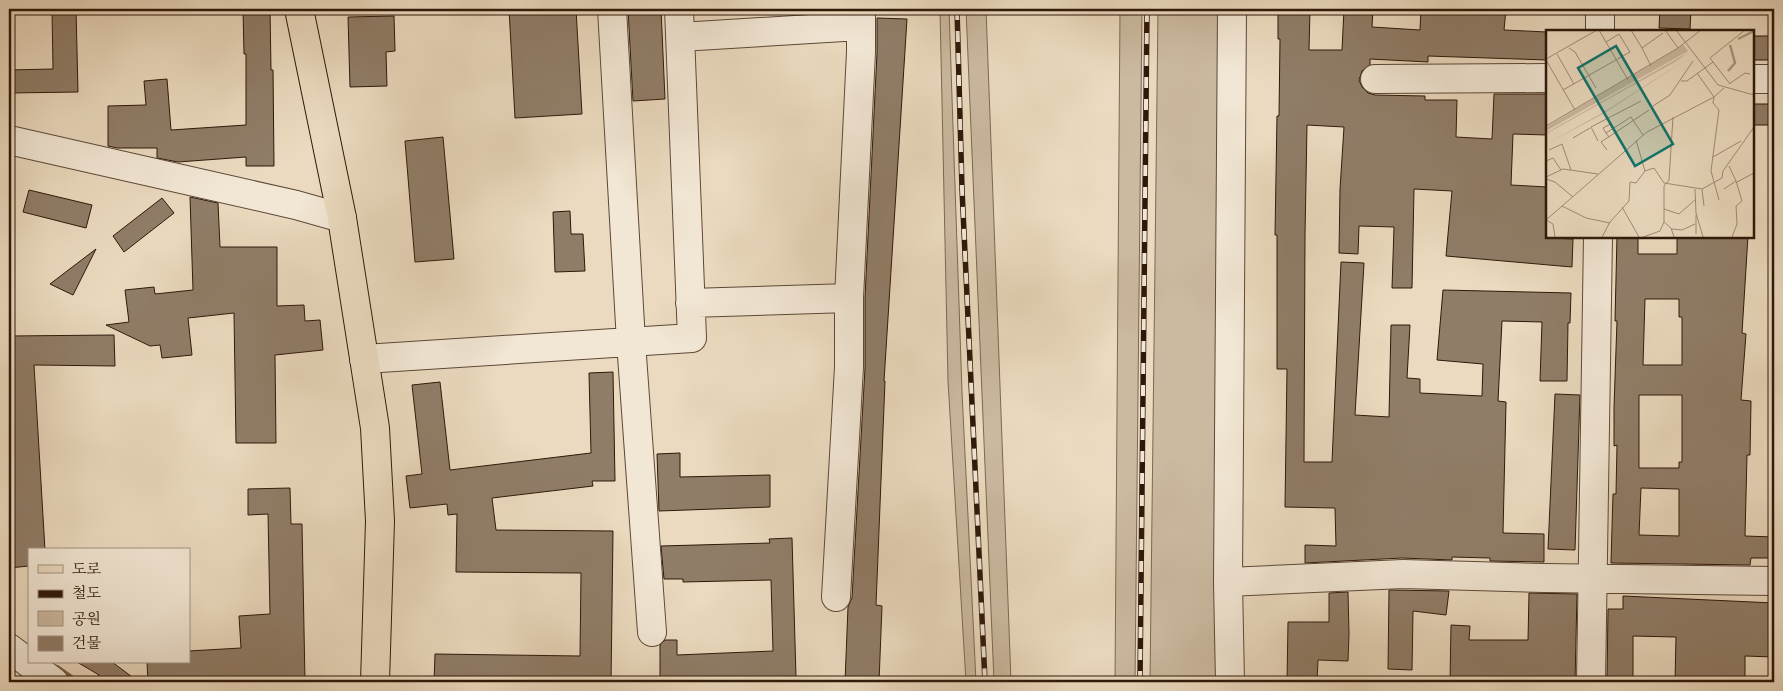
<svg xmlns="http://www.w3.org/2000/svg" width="1783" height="691" font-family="'IM FELL Great Primer','Noto Serif KR',serif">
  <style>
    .green { fill: #cbb9a0; stroke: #7c6855 }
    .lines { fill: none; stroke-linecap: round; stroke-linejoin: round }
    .stream { stroke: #796551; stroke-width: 6 }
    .building { fill: #907d68; stroke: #2e180a; fill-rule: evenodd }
    .minor-casing { stroke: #5d4837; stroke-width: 30 }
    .major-casing { stroke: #2e180a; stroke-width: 30 }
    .minor { stroke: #f2e7d5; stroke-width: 28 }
    .major { stroke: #ebdabf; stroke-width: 28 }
    .rail-casing { stroke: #2e180a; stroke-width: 5.5 }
    .rail { stroke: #f2e7d5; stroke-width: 4; stroke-dasharray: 11; stroke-linecap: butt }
    .inset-river { fill: none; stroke: #ab9881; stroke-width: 2.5 }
    .inset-road { fill: none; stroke: #9f8c77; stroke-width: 1 }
    .view { fill: #0f766e; fill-opacity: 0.15; stroke: #0f766e; stroke-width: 2.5 }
    .inset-edge { fill: none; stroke: #2e180a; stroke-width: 2.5 }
  </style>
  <rect width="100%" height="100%" fill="#ebdabf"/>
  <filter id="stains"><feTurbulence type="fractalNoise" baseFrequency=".004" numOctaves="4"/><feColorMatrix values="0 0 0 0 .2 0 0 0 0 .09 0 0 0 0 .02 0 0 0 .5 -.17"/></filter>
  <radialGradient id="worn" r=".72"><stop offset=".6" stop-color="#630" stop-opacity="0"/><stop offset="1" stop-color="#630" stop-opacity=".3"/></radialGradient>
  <path class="green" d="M940 9H949L962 392 976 682H966L948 381Z
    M966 9H986L1011 682H994Z
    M1120 9H1142L1135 682H1115Z
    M1158 9H1222L1217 682H1150Z"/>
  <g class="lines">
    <path class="stream" d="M57 668 77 682"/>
  </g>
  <path class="building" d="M52 9H76L78 92 9 93V70L53 69Z
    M243 9H270L271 70H273L274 166H246V157L178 162 157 158V148H117L108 146V106L146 105 144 81 167 79 171 130 246 125V54H244Z
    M509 9H576L582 114 515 118Z
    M628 9H661L665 99 633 101Z
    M1278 9H1310L1309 50H1342L1344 9H1373L1372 27 1420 30 1421 9H1506L1504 30 1547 32V60L1428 56V62L1370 59V65L1362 71 1359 80 1362 87 1368 93 1375 95 1425 96V100H1457L1456 137 1492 139 1494 94H1547V135L1513 134 1511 185 1547 187V238L1573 239 1572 267 1446 256 1452 191 1414 189 1412 288H1392L1394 227 1359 226 1358 254 1339 253 1340 189 1344 127 1307 125 1305 235 1304 462H1332L1341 262 1364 263 1355 415 1389 417 1391 325H1410L1407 378 1420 379V393L1482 396 1483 364 1437 360 1443 290 1571 293 1570 323H1568L1567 381H1540L1542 322 1502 321 1498 401 1506 402 1503 533 1544 534V562L1490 561V558L1452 557V560L1402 558 1305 563V545L1336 546 1335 508 1285 507 1287 369H1277V235H1275L1277 116H1279L1280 39H1278Z
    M1660 9H1691L1690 29 1659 28Z
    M394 16 395 51 386 52 387 86 350 87 348 17Z
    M877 18 907 19 884 381H885L876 605 882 606 879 682H845L848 607 852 598 865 368V298L877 53Z
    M1752 36H1774V60H1752Z
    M1752 104H1774V125H1752Z
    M443 137 454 259 415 262 405 141Z
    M29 190 92 205 86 228 23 212Z
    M190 197 218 203 220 247H277V306L304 305 305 321 320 320 323 350 275 355 276 443H236L234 313 188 318 192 355 162 358 160 345 150 346 106 325 129 322 125 290 154 287 155 294 193 290Z
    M162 198 174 213 124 252 113 236Z
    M570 211 571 234H583L585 271 555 272 553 212Z
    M1617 236H1638V254H1677V236H1748L1742 333 1746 334 1741 400 1751 401 1750 455H1747L1745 536 1774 537V558H1751L1750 565 1611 563 1613 494H1616L1617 445 1614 446V407L1617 321H1615ZM1645 299H1679V317H1682V365H1643ZM1639 395H1682V462H1679V468H1639ZM1641 488 1679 489V536L1639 535Z
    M96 249 73 295 50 284Z
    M114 335 115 366 34 365 45 550H29V566L9 568V336Z
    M613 372 615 481H592L593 486 492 498 496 530 613 531 611 682H434L435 654 580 656 581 573 456 572 457 514 448 515 447 504 410 508 406 476 422 474 412 385 440 382 450 470 591 453 589 373Z
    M1555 394 1580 395 1575 550 1548 549Z
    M680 453V477L770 475V507L659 511 657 454Z
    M290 488 291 524H302L305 682H148L147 662H189V651L241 648 239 616 270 614 268 514 248 515V489Z
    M792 538 796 677 774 678V682H660V645L665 640H677V655L773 651 771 580 683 582V579H664L661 546 770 543 769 539Z
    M1389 590 1449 591 1446 615 1413 611 1412 670 1388 669Z
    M1348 592 1349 634 1348 661 1318 660 1317 682H1287L1288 622H1329V593Z
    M1529 593 1577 594 1575 682H1450L1451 625 1470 626 1469 640H1528Z
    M1623 596 1774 603V657L1745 656V682H1675L1676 637 1633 636V682H1607L1608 609H1623Z
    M77 662H112L139 682H93L99 675Z"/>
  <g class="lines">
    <defs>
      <path id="minor" d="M612 9 631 342 652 632
        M1600 9V31
        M680 37 860 26
        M1375 79 1547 78
        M1752 79H1774
        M9 140 296 205 342 218
        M690 303 849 298
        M364 359 692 338 679 9
        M1228 582 1403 574 1544 578 1774 581
        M836 597 849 367V298L861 52V9
        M9 648 54 682
        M1230 682 1228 582 1232 9
        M1591 682 1598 236"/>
      <path id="major" d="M299 9 342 218 375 428 380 521 375 682"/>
    </defs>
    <use href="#minor" class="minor-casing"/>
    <use href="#major" class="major-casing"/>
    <use href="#minor" class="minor"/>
    <use href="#major" class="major"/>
    <defs>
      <path id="rail" d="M957 9 962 189 985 682
        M1140 682 1147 9"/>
    </defs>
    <use href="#rail" class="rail-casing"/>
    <use href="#rail" class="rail"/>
  </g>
  <g transform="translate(1546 30)">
    <rect width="208" height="208" fill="#ebdabf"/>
    <path d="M137 15 142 21 0 101V97ZM143 22 129 32 0 104V103ZM146 26 57 84 0 114 56 83Z" fill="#cbb9a0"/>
    <path class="inset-river" d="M192 9 208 1M182 41 189 33 184 15"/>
    <path class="inset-road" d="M53 0 82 50M85 0 96 18 117 3M119 0 132 18 155 0M130 0 172 55 208 65M23 18 29 22 50 58M96 18 105 36M11 24 28 54M0 29 51 0M0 30 29 80M167 32 164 28 199 0M151 43 168 67 167 73 173 80 165 141 173 170M135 51H141L167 32 184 54M183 54 199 43 204 44M17 60 84 22 73 4 60 12M107 76 124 65 147 31M0 96 132 18M60 103 57 98 66 93M63 107 60 103 85 87 97 105M27 108 44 98M90 110 99 141M52 111 45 97 95 71M3 120 16 114 25 140M61 120 55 112 103 80M167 127 195 111M0 131 7 128 15 140M0 147 17 139 52 144M0 149 9 152 27 167M191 152 208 143M149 159 150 183 157 207M156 159 158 176M178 159 190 151 183 136M16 176 40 188 64 193M76 177 93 207M118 179 133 184 150 169M150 185V204M0 190 7 194 9 207M0 190 101 102 168 67 178 58M118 192 125 198 128 207M126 199 136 200 149 194M56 207 64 192 83 171 84 152 90 153 99 141 108 138 118 153 156 159 176 148 177 141 208 97M97 207 114 201 118 192V156L123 150 127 87M186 207 191 194 190 176 196 171 190 151"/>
    <path class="view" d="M70 16 127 114 89 136 32 38Z"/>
    <rect width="208" height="208" class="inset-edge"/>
  </g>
  <rect width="1783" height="691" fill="none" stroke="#ebdabf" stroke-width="30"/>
  <rect x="10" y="10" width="1763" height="671" fill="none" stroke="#2e180a" stroke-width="2.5"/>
  <rect x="15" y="15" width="1753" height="661" fill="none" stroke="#2e180a"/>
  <rect x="28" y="548" width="162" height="115" fill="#f2e7d5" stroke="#a49484"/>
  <rect x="38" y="565" width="25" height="8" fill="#ebdabf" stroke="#a49484"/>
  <text x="72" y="574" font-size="15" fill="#2e180a">도로</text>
  <rect x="38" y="590" width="25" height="8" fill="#2e180a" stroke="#a49484"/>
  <text x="72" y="598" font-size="15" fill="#2e180a">철도</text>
  <rect x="38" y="611" width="25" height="15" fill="#cbb9a0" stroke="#a49484"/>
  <text x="72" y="624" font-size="15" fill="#2e180a">공원</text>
  <rect x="38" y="636" width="25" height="15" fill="#907d68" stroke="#a49484"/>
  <text x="72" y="648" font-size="15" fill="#2e180a">건물</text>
  <rect width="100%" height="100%" filter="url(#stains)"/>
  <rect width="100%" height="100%" fill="url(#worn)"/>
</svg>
